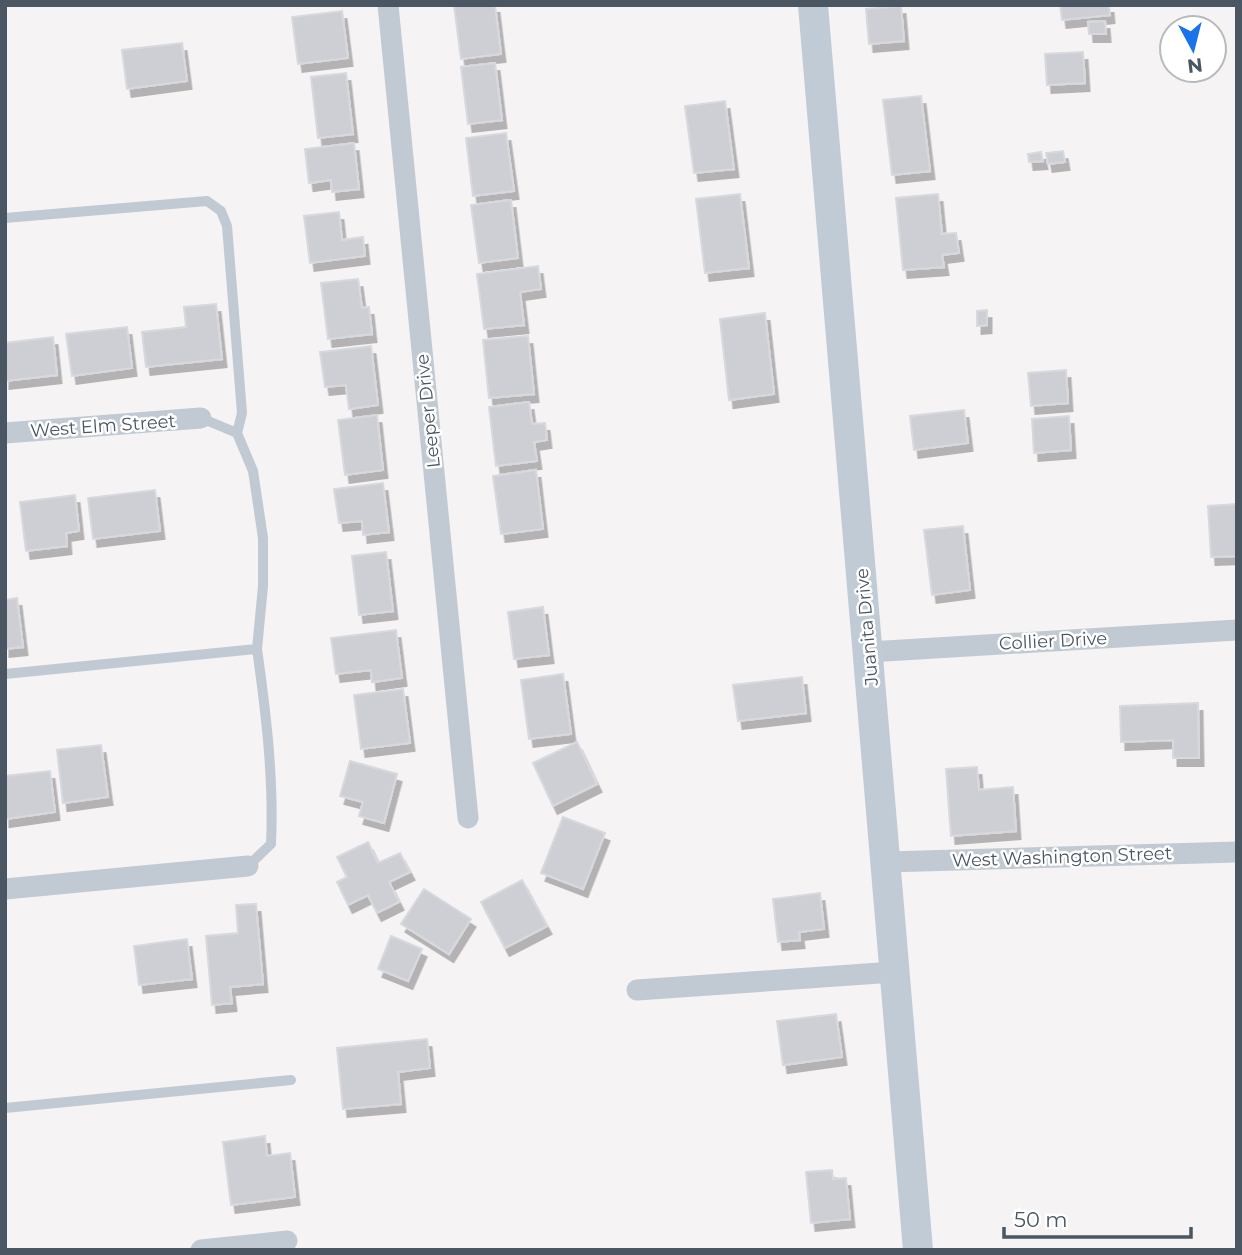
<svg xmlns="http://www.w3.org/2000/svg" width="1242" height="1255" font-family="Montserrat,sans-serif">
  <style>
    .building { fill: #cdcfd5; stroke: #d7d9de; stroke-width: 2; filter: url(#shadow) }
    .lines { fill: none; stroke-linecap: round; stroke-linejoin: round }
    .lane { stroke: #c1cad2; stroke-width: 10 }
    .street { stroke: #c1cad2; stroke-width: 21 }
    .secondary { stroke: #c1cbd6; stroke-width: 30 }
    .labels { text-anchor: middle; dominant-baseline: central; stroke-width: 5; stroke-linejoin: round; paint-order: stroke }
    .street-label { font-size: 18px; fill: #4a5661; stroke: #fff }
  </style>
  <defs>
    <filter id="shadow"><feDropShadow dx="4.5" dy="8" stdDeviation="0" flood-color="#0004"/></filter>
  </defs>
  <rect width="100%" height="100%" fill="#f5f3f3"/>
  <path class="building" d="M454 5H495L501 54 461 59Z
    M1060 5H1109L1110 15 1062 20Z
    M901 6 904 41 869 44 866 9Z
    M342 11 348 58 298 64 292 17Z
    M1105 21 1106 34H1089L1088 22Z
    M182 43 187 81 127 89 122 50Z
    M1083 52 1085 83 1047 85 1045 54Z
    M495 63 502 120 468 124 461 67Z
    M346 73 353 134 318 138 311 77Z
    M921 96 930 171 892 175 883 100Z
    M725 101 734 169 694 173 685 106Z
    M506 133 514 191 473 196 466 138Z
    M354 143 359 189 332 192 331 180 309 183 305 149Z
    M1063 151 1065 162 1048 164 1046 153Z
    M1041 152 1043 161 1029 162 1028 154Z
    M740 194 749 268 705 273 696 199Z
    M938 194 942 234 956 233 959 253 942 255 944 267 903 270 896 198Z
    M511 200 518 258 479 263 471 205Z
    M339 212 342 240 363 237 365 256 310 263 304 216Z
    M538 266 541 289 520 292 524 325 484 329 477 274Z
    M358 279 362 308 369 307 372 334 328 339 321 283Z
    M216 304 222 359 146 367 142 332 186 327 184 307Z
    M987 310V325L977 326V311Z
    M765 313 774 394 729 400 720 319Z
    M127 327 132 368 72 376 66 334Z
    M528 336 534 394 489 398 483 340Z
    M53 337 57 375 5 381V343Z
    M371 346 378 405 349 409 346 385 325 387 320 352Z
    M1066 370 1068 403 1031 406 1028 373Z
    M529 402 532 424 545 423 547 440 534 442 537 461 496 466 489 407Z
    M964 410 968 443 914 450 910 416Z
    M377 415 383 470 345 475 338 420Z
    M1069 416 1071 450 1034 453 1032 419Z
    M536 470 543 529 501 534 493 476Z
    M383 483 389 532 363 535 362 521 339 523 334 489Z
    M155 490 160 531 93 539 88 498Z
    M75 495 79 531 66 533 67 546 26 551 20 502Z
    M1237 504V556L1211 557 1208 506Z
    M963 526 970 590 932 595 924 530Z
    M386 552 393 611 359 615 352 556Z
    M17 598 23 647 5 649V600Z
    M543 607 549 655 514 659 508 612Z
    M396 630 402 678 372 682 371 670 336 674 331 638Z
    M563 674 571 734 529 739 521 680Z
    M802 677 806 713 738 721 733 685Z
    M403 689 410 743 361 749 354 695Z
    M1198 703 1199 758H1173V740L1121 742 1120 706Z
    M577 742 597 784 553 806 533 763Z
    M101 745 108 797 63 803 57 750Z
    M350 761 397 774 384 823 359 816 363 802 340 796Z
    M977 767 979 790 1013 787 1016 831 951 836 946 769Z
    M50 771 55 812 5 819V776Z
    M563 817 605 833 583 889 541 873Z
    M368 842 378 863 400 853 410 872 389 882 399 902 377 913 368 895 348 905 337 882 347 877 337 857Z
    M522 880 547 926 505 948 481 902Z
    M424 889 471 919 449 954 401 924Z
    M820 893 824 929 799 932 800 940 778 942 773 899Z
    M256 904 263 984 230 987 232 1003 212 1005 206 936 238 933 236 905Z
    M391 936 422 949 408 981 378 969Z
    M187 939 192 979 139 985 134 946Z
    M836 1014 842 1057 783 1065 777 1021Z
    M427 1039 430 1068 398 1072 401 1104 343 1109 337 1048Z
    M265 1136 267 1156 290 1153 295 1197 231 1205 223 1142Z
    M832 1170 833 1179 846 1178 850 1219 811 1223 806 1172Z"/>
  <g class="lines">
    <path class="lane" d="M5 218 207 201 221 211 227 226 242 413 237 433
      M201 418 237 433 253 471 263 538V586L257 649
      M5 674 257 649C266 713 274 779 271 844L248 866
      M5 1108 291 1080"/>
    <path class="street" d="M388 5 468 818
      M5 433 201 418
      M869 652 1237 630
      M887 862 1237 852
      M5 889 248 866
      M637 990 894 972
      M201 1250 287 1241"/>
    <path class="secondary" d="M813 5 918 1250"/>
  </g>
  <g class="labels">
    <g class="street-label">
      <text transform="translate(428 411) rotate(-96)">Leeper Drive</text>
      <text transform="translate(103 426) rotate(-4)">West Elm Street</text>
      <text transform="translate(867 627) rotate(-95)">Juanita Drive</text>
      <text transform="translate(1053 641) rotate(-3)">Collier Drive</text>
      <text transform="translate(1062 857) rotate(-2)">West Washington Street</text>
    </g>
  </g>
  <rect width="1242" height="1255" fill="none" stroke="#4a5661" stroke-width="14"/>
  <g transform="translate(1193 49) rotate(173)"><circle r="33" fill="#ffffff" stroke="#b7bbc0" stroke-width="2"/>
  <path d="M0-5L12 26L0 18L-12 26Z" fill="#1a73e8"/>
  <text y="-10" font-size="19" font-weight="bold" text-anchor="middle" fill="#4a5661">N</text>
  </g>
  <path d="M1004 1227v10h187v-10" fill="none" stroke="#4a5661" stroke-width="3.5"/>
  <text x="1014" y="1227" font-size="21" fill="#4a5661" stroke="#ffffff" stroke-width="5" paint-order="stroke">50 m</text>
</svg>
